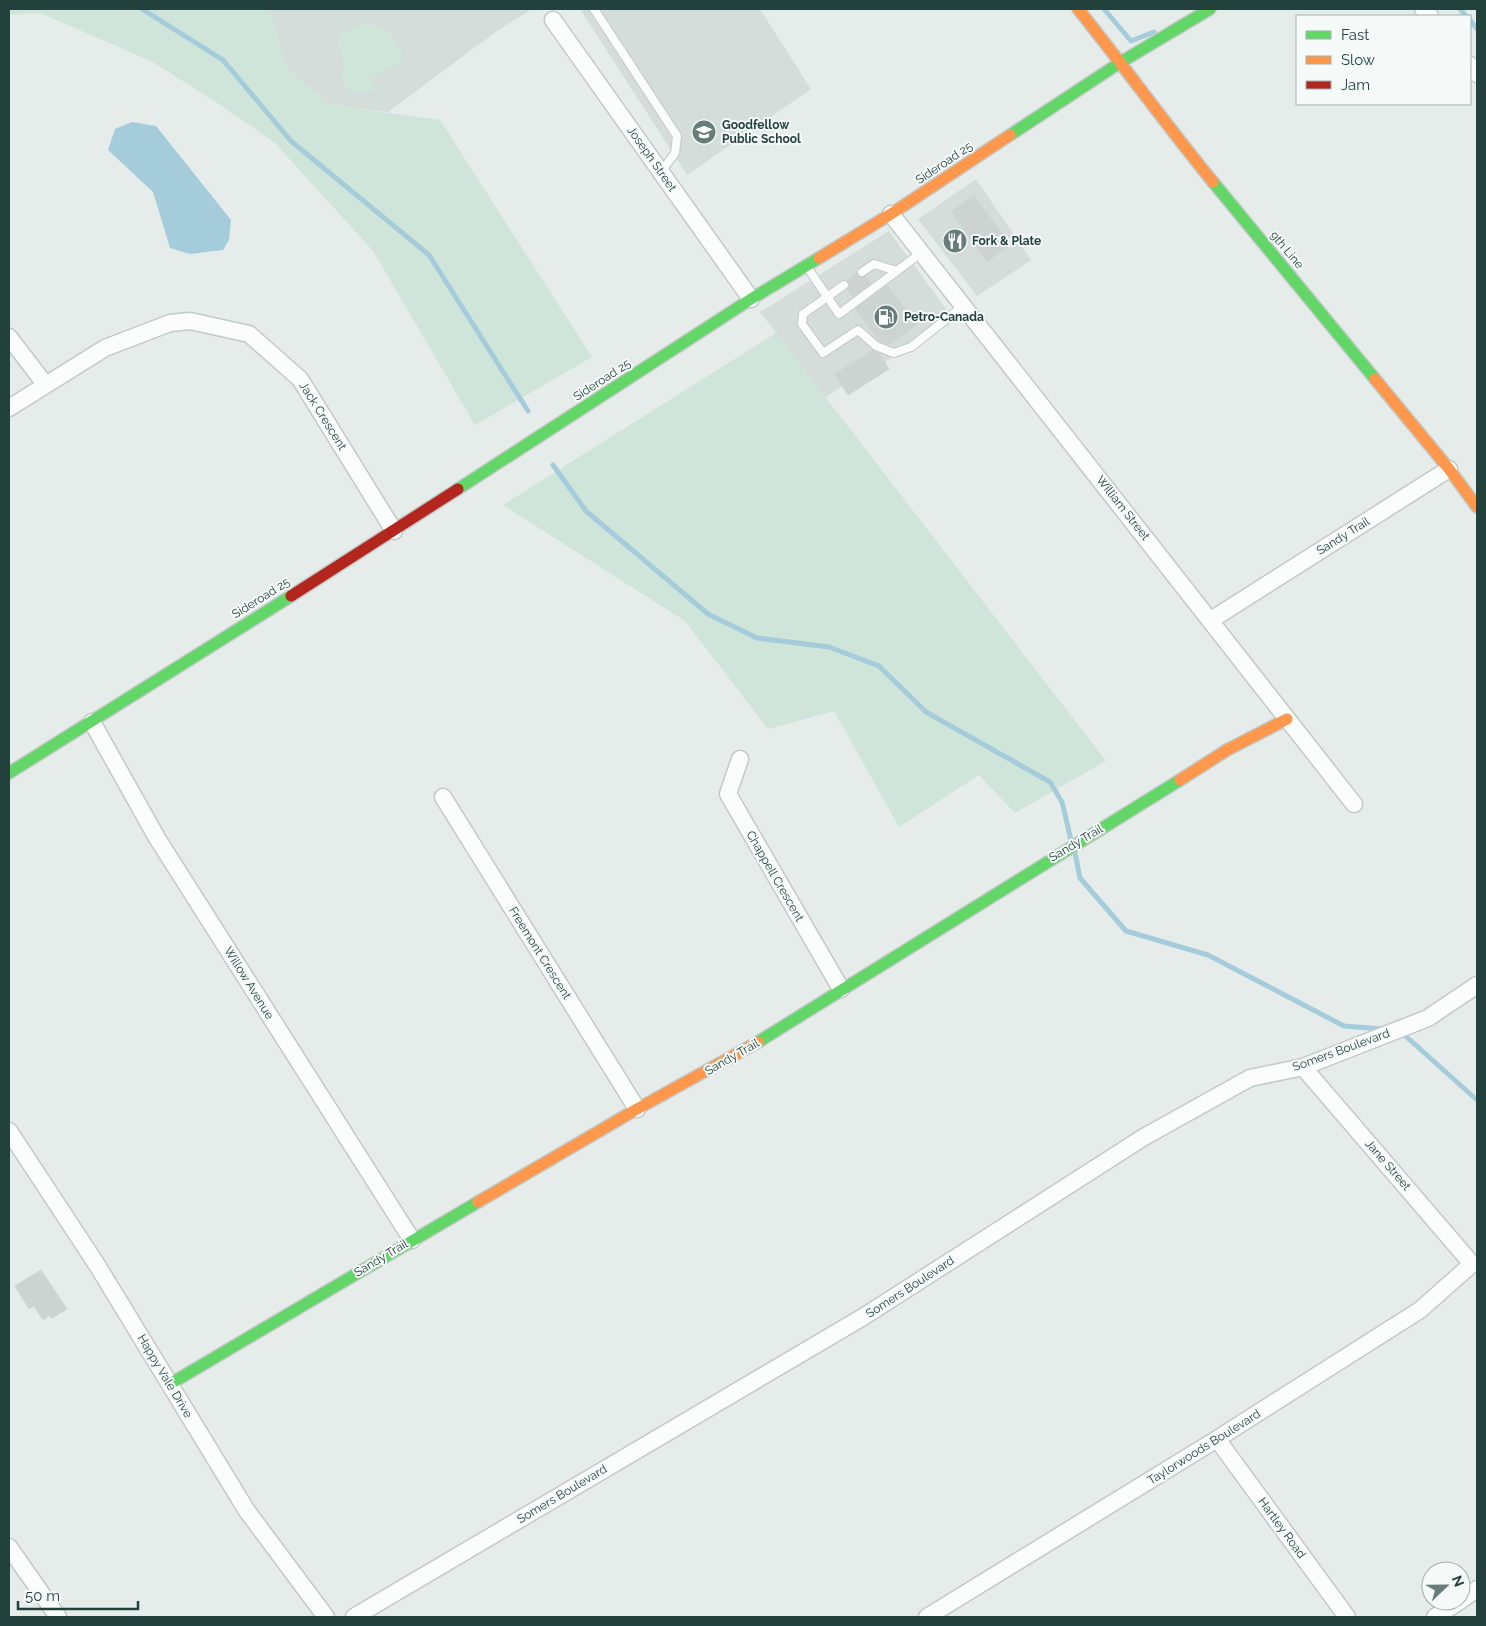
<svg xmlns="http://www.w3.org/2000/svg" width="1486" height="1626" font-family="Raleway,sans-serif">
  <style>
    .built { fill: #d4ddda }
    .green { fill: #cfe5d9 }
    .water { fill: #a5ccdb }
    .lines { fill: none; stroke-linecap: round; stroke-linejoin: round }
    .stream { stroke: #a5ccdb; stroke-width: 5 }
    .building { fill: #cdd3d1; stroke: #cfd5d3 }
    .lane-casing { stroke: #c3c9c7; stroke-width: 10 }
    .street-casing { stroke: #c3c9c7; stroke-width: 19 }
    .fast-casing { stroke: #c1c9c7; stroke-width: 14 }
    .slow-casing { stroke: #c1c9c7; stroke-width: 14 }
    .jam-casing { stroke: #c1c9c7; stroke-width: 14 }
    .lane { stroke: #fbfcfc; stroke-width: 8 }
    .street { stroke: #fbfcfc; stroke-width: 16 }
    .fast { stroke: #63d668; stroke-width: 11 }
    .slow { stroke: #ff974d; stroke-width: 11 }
    .jam { stroke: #b3261e; stroke-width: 11 }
    .labels { text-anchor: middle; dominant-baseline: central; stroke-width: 4; stroke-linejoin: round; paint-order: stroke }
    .poi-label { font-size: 12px; font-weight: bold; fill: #22413d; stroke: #f5faf8; text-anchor: start }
    .street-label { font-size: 12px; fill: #22413d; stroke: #f5faf8 }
  </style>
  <rect width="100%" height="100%" fill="#e6ecea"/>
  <path class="built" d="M268 9H532L497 31 388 112 331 105 288 70Z
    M580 9H760L811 89 687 175Z
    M976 179 1031 260 977 296 918 219Z
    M889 231 955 321 825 397 760 312Z"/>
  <path class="green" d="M9 9H268L288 70 331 105 440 120 592 357 475 425 373 251 275 143 219 104 151 61 40 13 9 15Z
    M369 23C391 30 398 39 403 60L371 79 376 89C353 97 348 97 340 73L345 70 338 38 355 26Z
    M776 333 1106 761 1015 813 979 775 899 827 834 711 768 729 685 621 503 505Z"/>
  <path class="water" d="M132 122 156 126 231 220 229 240 223 250 190 254 170 248 153 192 108 150 115 129Z"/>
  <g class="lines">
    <path class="stream" d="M142 9 223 60 291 141 429 255 528 411
      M1104 9 1131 41 1154 32
      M1460 9 1466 16
      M1470 20 1477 29
      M553 465 586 511 708 614 757 638 829 647 879 666 926 712 1050 782 1062 802 1071 840
      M1075 853 1080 878 1126 931 1208 955 1344 1026 1383 1029
      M1401 1032 1477 1100"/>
  </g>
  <path class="building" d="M974 195 1010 245 987 262 951 212Z
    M857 273 860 277 866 276 871 283 853 297 847 289 850 285 847 280Z
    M887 285 917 324 889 345 880 341 855 309Z
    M873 350 879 353 889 369 848 395 835 374Z
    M41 1270 67 1309 52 1318 50 1315 43 1320 34 1306 29 1309 15 1286Z"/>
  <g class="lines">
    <defs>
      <path id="lane" d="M594 9 677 136 675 153 661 172
        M807 267 839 314 921 253
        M862 272 874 264 897 271
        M844 285 803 314 802 324 823 353 858 330 876 346 894 353 911 347 963 306"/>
      <path id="street" d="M1423 9 1430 16
        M553 20 751 299
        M1470 65 1477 74
        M891 214 1354 804
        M9 337 45 384
        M9 408 105 348 170 323 190 321 249 334 300 379 394 531
        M1211 620 1449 469
        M92 722 157 838 412 1240
        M740 759 728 794 841 989
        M443 797 637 1109
        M9 1131 97 1265 247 1511 326 1617
        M1217 1439 1347 1617
        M9 1547 58 1617
        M1461 1600 1477 1589
        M354 1617 863 1317 1144 1137 1250 1078 1303 1067 1428 1018 1477 985
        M927 1617 1217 1439 1420 1310 1472 1264 1303 1067
        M1435 1617 1460 1601"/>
      <path id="fast" d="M1010 135 1121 62 1210 9
        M1213 182 1375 379
        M458 489 751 299 819 258
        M9 773 291 596
        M758 1042 1180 780
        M170 1384 478 1202"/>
      <path id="slow" d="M1078 9C1124 66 1167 126 1213 182
        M819 258 891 214 1010 135
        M1375 379 1449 469 1477 507
        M1180 780 1227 750 1287 719
        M478 1202 637 1109 758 1042"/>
      <path id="jam" d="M291 596 458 489"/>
    </defs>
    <use href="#lane" class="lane-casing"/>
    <use href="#street" class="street-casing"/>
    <use href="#fast" class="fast-casing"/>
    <use href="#slow" class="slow-casing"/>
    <use href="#jam" class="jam-casing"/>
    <use href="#lane" class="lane"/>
    <use href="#street" class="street"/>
    <use href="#fast" class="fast"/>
    <use href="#slow" class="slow"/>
    <use href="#jam" class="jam"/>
  </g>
  <defs>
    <symbol id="school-disc" viewBox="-11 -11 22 22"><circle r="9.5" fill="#677d7a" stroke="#f5faf8"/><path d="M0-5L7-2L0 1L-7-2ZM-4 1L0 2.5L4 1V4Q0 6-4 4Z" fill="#fff"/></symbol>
    <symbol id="restaurant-disc" viewBox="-11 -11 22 22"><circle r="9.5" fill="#677d7a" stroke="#f5faf8"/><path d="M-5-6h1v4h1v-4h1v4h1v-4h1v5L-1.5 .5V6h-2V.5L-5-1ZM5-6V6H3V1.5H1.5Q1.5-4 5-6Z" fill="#fff"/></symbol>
    <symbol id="fuel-disc" viewBox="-11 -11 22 22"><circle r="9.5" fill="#677d7a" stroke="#f5faf8"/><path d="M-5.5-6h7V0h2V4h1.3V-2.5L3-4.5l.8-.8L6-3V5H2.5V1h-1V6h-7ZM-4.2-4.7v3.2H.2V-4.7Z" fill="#fff"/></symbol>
  </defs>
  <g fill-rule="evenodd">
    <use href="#school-disc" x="690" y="118" width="28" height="28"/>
    <use href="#restaurant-disc" x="941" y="227" width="28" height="28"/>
    <use href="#fuel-disc" x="872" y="303" width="28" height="28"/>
  </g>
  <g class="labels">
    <g class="poi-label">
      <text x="722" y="125">Goodfellow<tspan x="722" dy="14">Public School</tspan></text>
      <text x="972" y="241">Fork &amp; Plate</text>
      <text x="904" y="317">Petro-Canada</text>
    </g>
    <g class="street-label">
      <text transform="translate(652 159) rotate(55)">Joseph Street</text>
      <text transform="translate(944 163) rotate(-34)">Sideroad 25</text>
      <text transform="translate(1287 250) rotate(50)">9th Line</text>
      <text transform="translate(602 380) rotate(-33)">Sideroad 25</text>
      <text transform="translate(323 416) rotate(58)">Jack Crescent</text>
      <text transform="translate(1123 508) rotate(52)">William Street</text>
      <text transform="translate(1343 536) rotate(-32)">Sandy Trail</text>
      <text transform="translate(261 598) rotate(-32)">Sideroad 25</text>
      <text transform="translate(1076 843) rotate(-31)">Sandy Trail</text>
      <text transform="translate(775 876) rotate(60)">Chappell Crescent</text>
      <text transform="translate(540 953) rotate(58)">Freemont Crescent</text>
      <text transform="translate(249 983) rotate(58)">Willow Avenue</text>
      <text transform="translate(1341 1050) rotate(-20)">Somers Boulevard</text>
      <text transform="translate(732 1057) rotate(-30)">Sandy Trail</text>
      <text transform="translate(1388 1165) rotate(49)">Jane Street</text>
      <text transform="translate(381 1258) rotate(-31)">Sandy Trail</text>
      <text transform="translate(910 1287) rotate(-33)">Somers Boulevard</text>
      <text transform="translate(165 1376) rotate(59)">Happy Vale Drive</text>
      <text transform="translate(1204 1447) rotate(-32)">Taylorwoods Boulevard</text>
      <text transform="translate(562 1494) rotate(-31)">Somers Boulevard</text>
      <text transform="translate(1282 1528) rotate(54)">Hartley Road</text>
    </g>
  </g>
  <rect width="1486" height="1626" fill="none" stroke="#22413d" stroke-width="20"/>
  <rect x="1296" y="15" width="175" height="90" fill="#f5faf8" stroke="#a1b0ad"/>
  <rect x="1306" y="31" width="25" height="8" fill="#63d668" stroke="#a1b0ad"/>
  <text x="1341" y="40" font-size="15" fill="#22413d">Fast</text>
  <rect x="1306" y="56" width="25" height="8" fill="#ff974d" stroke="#a1b0ad"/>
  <text x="1341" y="65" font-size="15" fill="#22413d">Slow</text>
  <rect x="1306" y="81" width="25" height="8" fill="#b3261e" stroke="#a1b0ad"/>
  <text x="1341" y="90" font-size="15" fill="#22413d">Jam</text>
  <g transform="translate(1446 1586) rotate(68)"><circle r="24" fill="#f5faf8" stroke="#a1b0ad"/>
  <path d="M0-4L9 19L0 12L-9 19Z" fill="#677d7a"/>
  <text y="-8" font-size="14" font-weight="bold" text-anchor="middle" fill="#22413d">N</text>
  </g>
  <path d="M18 1601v8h120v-8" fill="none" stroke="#22413d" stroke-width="2.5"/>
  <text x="25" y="1601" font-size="15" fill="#22413d" stroke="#f5faf8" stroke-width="4" paint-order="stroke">50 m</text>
</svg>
